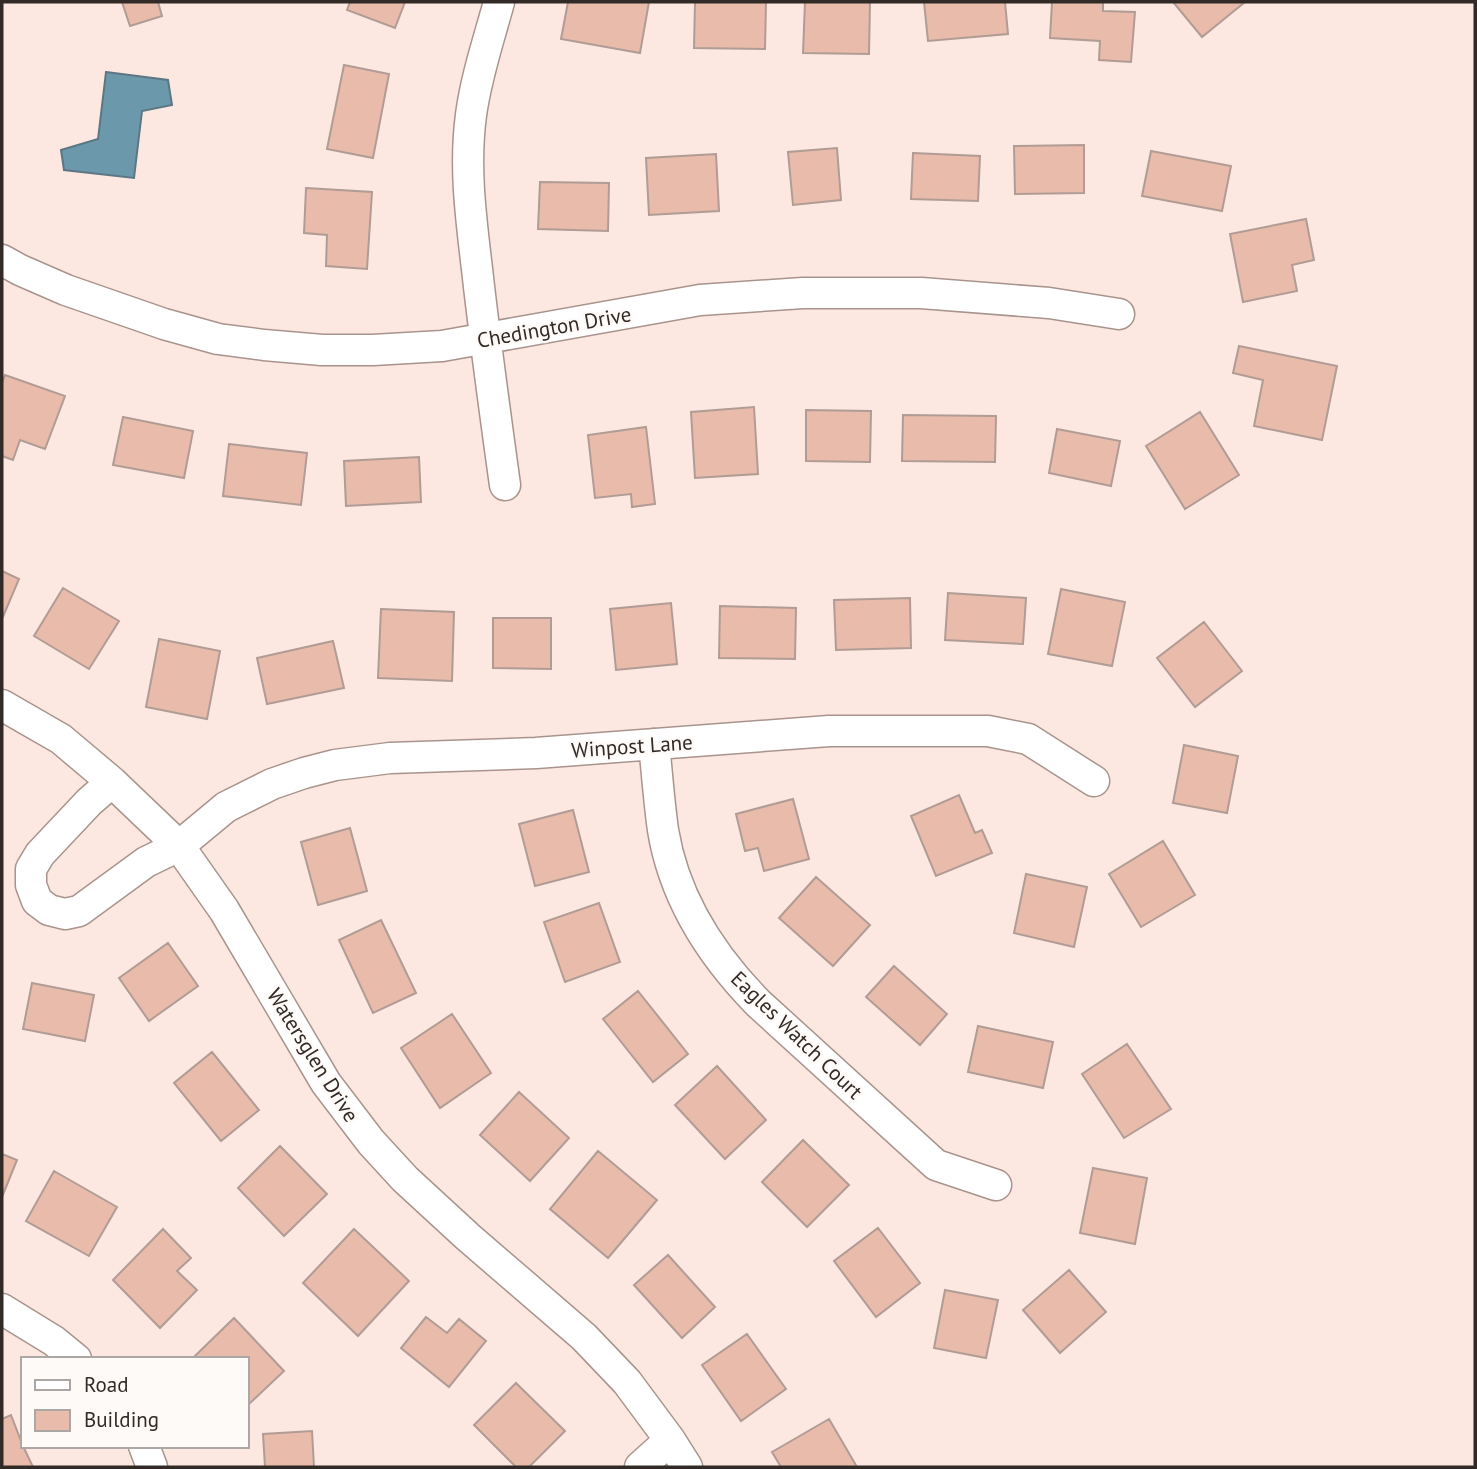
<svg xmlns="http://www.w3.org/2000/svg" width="1477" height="1469" font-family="'PT Sans',sans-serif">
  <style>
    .water { fill: #6c98ac; stroke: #5b7784; stroke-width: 2 }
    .building { fill: #e9bbab; stroke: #b09c95; stroke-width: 2 }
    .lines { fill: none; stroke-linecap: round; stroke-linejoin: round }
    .minor-casing { stroke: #a8948d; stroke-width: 33 }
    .minor { stroke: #fff; stroke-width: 30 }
    .labels { text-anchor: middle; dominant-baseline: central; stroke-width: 5; stroke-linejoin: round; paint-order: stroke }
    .street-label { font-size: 21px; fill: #322a27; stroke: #fefaf8 }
  </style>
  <rect width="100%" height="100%" fill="#fde8e1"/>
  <path class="water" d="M106 72 168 80 172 105 142 111 134 178 64 170 61 150 98 139Z"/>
  <path class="building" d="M122 2H158L162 16 130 26Z
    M350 2H405L395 28 347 10Z
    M568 2H649L640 53 561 39Z
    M695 2H766L765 49 694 48Z
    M805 2H870L869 54 803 53Z
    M924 2H1005L1008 34 928 41Z
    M1052 2H1103V11L1135 12 1131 62 1099 60 1100 41 1050 38Z
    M1173 2H1245L1202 37Z
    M344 65 389 74 373 158 327 149Z
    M1084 145V193L1015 194 1014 146Z
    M837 148 841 200 793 205 788 152Z
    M1151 151 1231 166 1222 211 1142 196Z
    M913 153 980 156 978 201 911 199Z
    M716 154 719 211 649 215 646 158Z
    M540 182 609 183 608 231 538 229Z
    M306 188 372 192 367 269 326 266 327 235 304 233Z
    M1306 219 1314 260 1292 265 1297 291 1243 302 1230 234Z
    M1239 346 1337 366 1322 440 1254 426 1263 380 1233 373Z
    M5 375 65 396 45 449 20 440 13 460 2 456V383Z
    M754 407 758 474 695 478 691 412Z
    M806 410 871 411 870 462 806 461Z
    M1200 412 1239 475 1185 509 1146 446Z
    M903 415 996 416 995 462 902 461Z
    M123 417 193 431 184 478 113 465Z
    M646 427 655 504 632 507 631 494 595 498 588 435Z
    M1057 429 1120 441 1111 486 1049 473Z
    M229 444 307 453 301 505 223 496Z
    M419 457 421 502 346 506 344 461Z
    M2 571 19 579 2 619Z
    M63 588 119 621 89 669 34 636Z
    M1061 589 1125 602 1112 666 1048 654Z
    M948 593 1026 598 1023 644 945 640Z
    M910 598 911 648 836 650 834 600Z
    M671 603 677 664 616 670 610 609Z
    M720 606 796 608 795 659 719 658Z
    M381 609 454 612 452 681 378 678Z
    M493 618H551V669L493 668Z
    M1204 622 1242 671 1195 707 1157 658Z
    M159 639 220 651 207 719 146 707Z
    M333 641 344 688 267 704 257 658Z
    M1184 745 1238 756 1227 813 1173 803Z
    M959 795 975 833 982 830 992 853 936 876 911 816Z
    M793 799 809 859 764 871 758 848 745 851 736 814Z
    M573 810 589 872 535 886 519 824Z
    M350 828 367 891 318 905 301 842Z
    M1163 841 1195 895 1141 927 1109 874Z
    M1026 874 1087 887 1074 947 1014 933Z
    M816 877 870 925 833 966 779 918Z
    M599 903 620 962 565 982 544 922Z
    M381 920 416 993 373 1013 339 940Z
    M168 943 198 986 149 1021 119 978Z
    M894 966 947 1014 920 1045 866 997Z
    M32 983 94 995 85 1041 23 1029Z
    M638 991 688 1054 653 1082 603 1019Z
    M452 1014 491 1073 440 1108 401 1048Z
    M978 1026 1053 1042 1043 1088 968 1072Z
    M1127 1044 1171 1109 1124 1138 1082 1074Z
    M212 1052 259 1110 221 1141 174 1083Z
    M717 1066 766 1120 725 1159 675 1105Z
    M519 1092 569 1138 530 1181 480 1135Z
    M803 1140 849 1185 807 1227 762 1182Z
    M280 1146 327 1194 284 1236 238 1188Z
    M598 1151 657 1200 608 1258 550 1209Z
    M2 1154 17 1160 2 1197Z
    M1093 1168 1147 1178 1135 1244 1080 1233Z
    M54 1171 117 1207 89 1256 26 1221Z
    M878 1228 920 1283 876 1317 834 1261Z
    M163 1229 191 1258 177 1271 197 1290 160 1328 113 1280Z
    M354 1229 409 1281 358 1336 303 1283Z
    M668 1255 715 1307 682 1338 634 1285Z
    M1069 1270 1106 1312 1060 1353 1023 1310Z
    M945 1290 998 1300 986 1358 934 1348Z
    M426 1317 447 1333 459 1319 486 1341 449 1387 401 1348Z
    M234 1318 284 1371 247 1406V1359H197L195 1356Z
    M747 1334 786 1389 741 1421 702 1365Z
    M516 1383 565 1431 529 1467H516L474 1425Z
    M11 1415 23 1446 33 1467H2V1419Z
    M829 1419 857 1467H781L772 1452Z
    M312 1431 314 1467H265L263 1434Z"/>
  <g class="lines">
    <defs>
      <path id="minor" d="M499 2C489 39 476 77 471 115 464 167 471 218 477 269 485 341 495 413 505 485
        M2 260 20 270 66 290 164 324 218 339 264 345 322 350H373L442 346 700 300 803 293H921L1049 303 1119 314
        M2 705 61 739 112 782 179 846 224 910 326 1083 371 1142 405 1179 468 1237 584 1337 627 1382 670 1440 687 1467
        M654 744C657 773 659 802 663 830 674 898 711 955 758 1003L936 1165 996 1185
        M112 782 89 802 40 854 31 869V885L37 901 49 910 65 914 79 911 146 862 179 846 226 807 272 784 304 773 335 765 390 758 536 753 829 731H988L1028 739 1094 781
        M2 1309 54 1341 76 1359
        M144 1446 152 1467
        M640 1467 670 1440"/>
    </defs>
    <use href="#minor" class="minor-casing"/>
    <use href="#minor" class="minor"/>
  </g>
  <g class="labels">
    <g class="street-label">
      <text transform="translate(554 327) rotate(-10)">Chedington Drive</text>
      <text transform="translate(632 746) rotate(-4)">Winpost Lane</text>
      <text transform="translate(797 1035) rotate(44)">Eagles Watch Court</text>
      <text transform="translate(313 1055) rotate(58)">Watersglen Drive</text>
    </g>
  </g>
  <rect width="1477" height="1469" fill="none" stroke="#322a27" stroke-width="7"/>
  <rect x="21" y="1357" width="228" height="91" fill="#fefaf8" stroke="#aca7a4" stroke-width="2"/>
  <rect x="35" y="1380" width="35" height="10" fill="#ffffff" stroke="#aca7a4" stroke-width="2"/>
  <text x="84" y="1392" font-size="21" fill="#322a27">Road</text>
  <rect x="35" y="1410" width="35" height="21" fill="#e9bbab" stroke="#aca7a4" stroke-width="2"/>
  <text x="84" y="1427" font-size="21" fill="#322a27">Building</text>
</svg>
